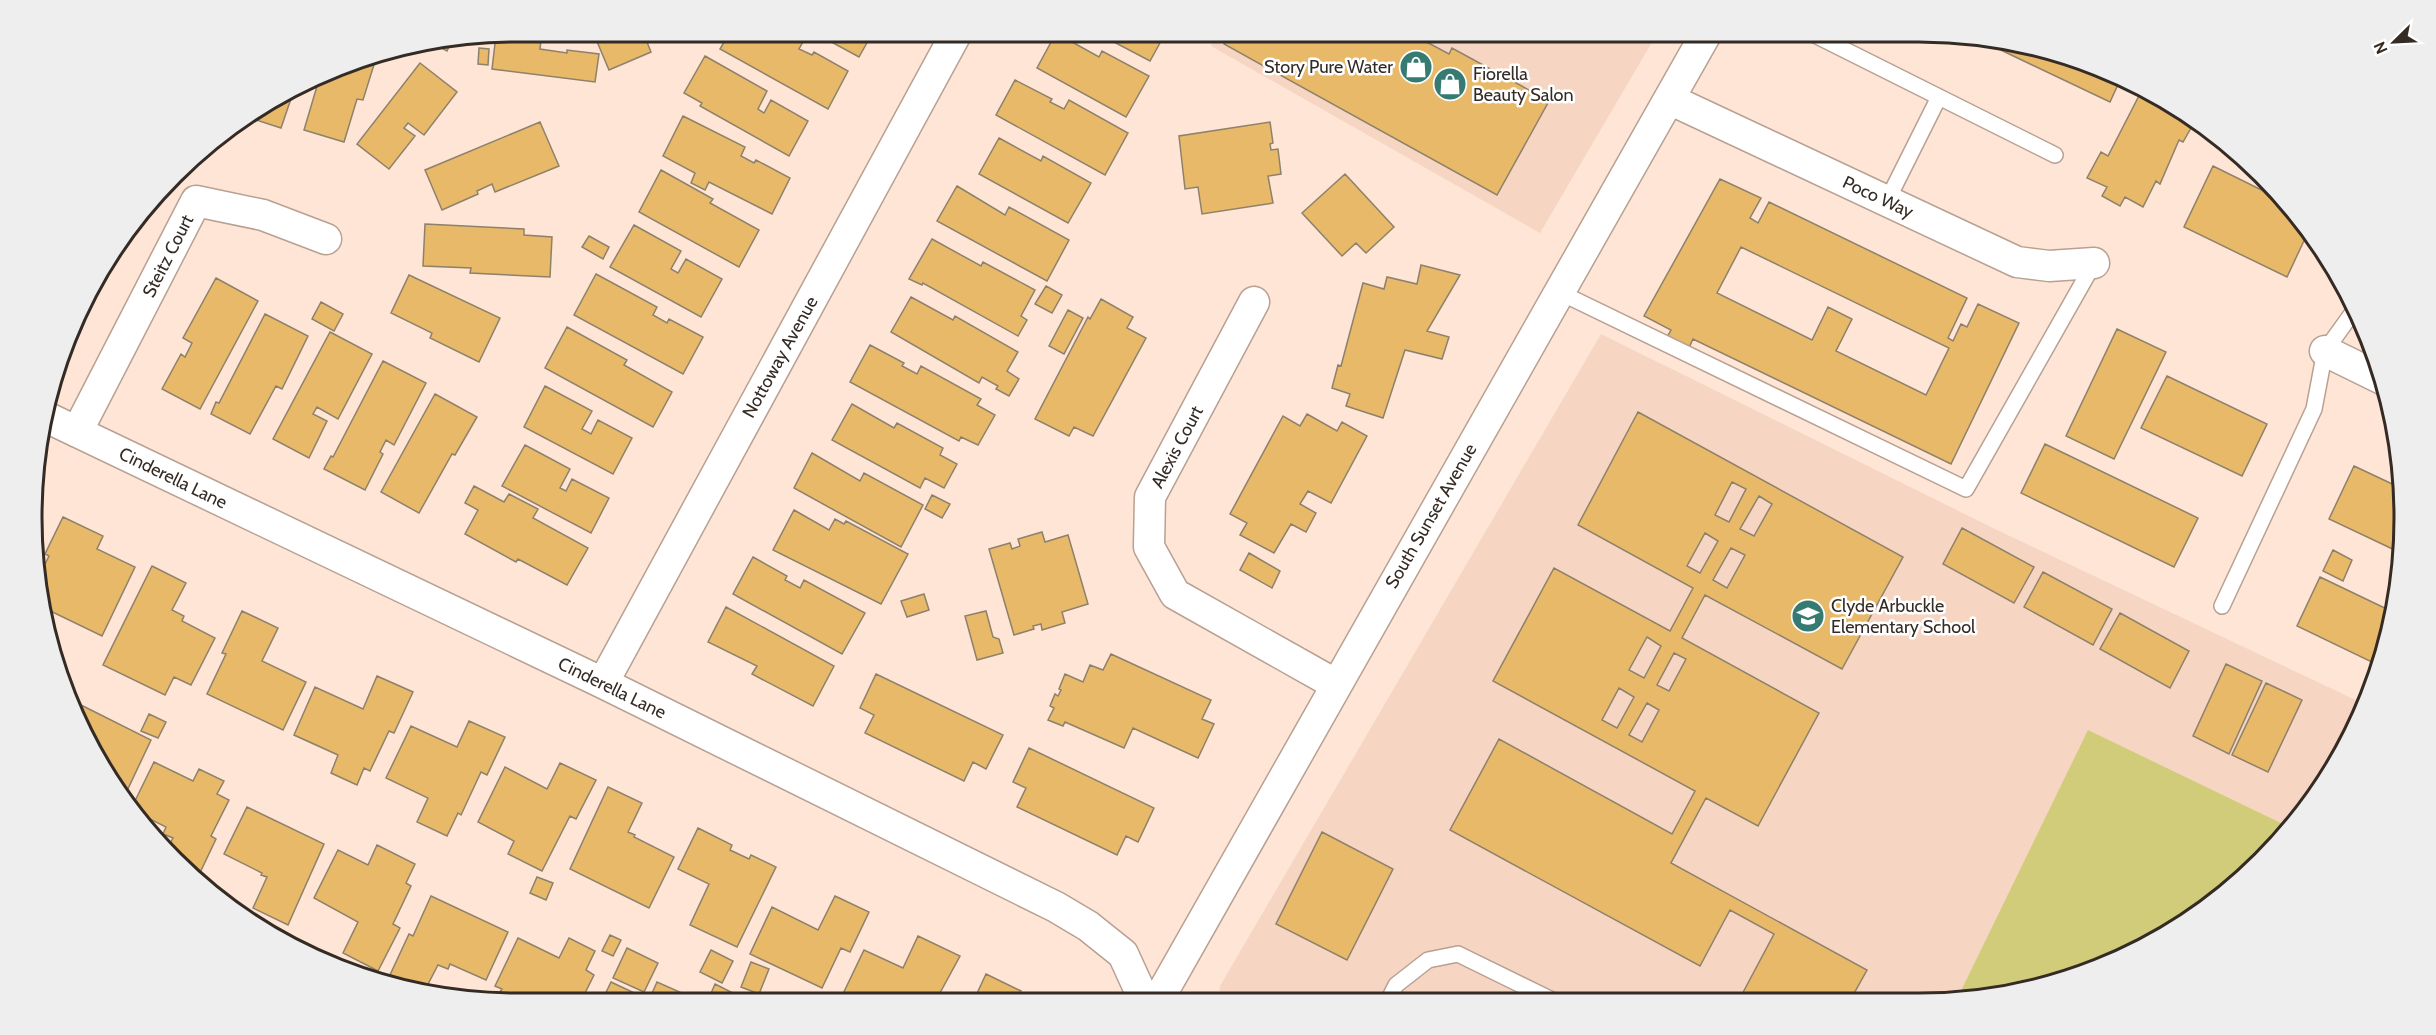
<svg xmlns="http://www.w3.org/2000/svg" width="2436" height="1035" font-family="Cabin,sans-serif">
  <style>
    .built { fill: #f6d6c3 }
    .green { fill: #d0cc7a }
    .building { fill: #e7b969; stroke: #8e816b; stroke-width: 1.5; fill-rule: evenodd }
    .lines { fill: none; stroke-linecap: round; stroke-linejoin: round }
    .lane-casing { stroke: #b8a092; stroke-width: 18 }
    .street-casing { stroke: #b8a092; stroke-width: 33 }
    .lane { stroke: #fff; stroke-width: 15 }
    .street { stroke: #fff; stroke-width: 30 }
    .labels { text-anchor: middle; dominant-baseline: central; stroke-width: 5; stroke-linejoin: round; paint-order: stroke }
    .poi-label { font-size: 18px; fill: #352b25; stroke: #fff; text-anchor: start }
    .street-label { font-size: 18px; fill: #352b25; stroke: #fff }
    .rim { fill: none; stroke: #352b25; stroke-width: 3 }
  </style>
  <rect width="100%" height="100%" fill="#fee5d5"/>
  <path class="built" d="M1219 32H1658L1540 233 1211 46Z
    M1601 334 1995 529 2364 704 2322 788 2215 903 2105 966 1982 999 1219 1001 1220 986Z"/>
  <path class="green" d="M2088 730 2287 826 2215 903 2105 966 1982 999H1957Z"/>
  <path class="building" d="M518 32H542L540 49 567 53V50L599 54 595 82 492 69 496 35Z
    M593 32H643L651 52 609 70Z
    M730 32H788L804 40 799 49 812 55 814 52 848 71 828 109 720 49Z
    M813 32H873L859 57Z
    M1095 32H1166L1150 61Z
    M1228 32H1408L1449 54 1452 48 1549 101 1497 195 1224 44 1230 33Z
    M1056 33 1099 57 1102 51 1149 76 1126 117 1037 68Z
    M451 42 447 51 436 45Z
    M1984 42 2075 57 2121 78 2110 102Z
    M479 48 489 49 488 65 478 64Z
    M377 55 363 100 357 99 344 142 304 130 320 76 361 57Z
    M705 56 767 91 758 109 764 113 771 100 808 121 789 156 700 106 702 103 684 93Z
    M420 63 457 92 424 135 408 123 404 128 415 136 389 169 357 144Z
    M1015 80 1052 99 1050 102 1064 109 1069 100 1128 133 1105 175 996 115Z
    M295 87 281 128 247 117 275 96Z
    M2143 88 2162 97 2195 121 2183 142 2179 140 2160 184 2156 181 2143 207 2125 197 2120 206 2102 196 2107 187 2087 178 2101 152 2108 156Z
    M683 116 745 147 741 156 754 163 756 160 790 178 772 214 709 182 705 190 691 183 695 173 663 156Z
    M540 122 559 166 495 192 492 184 477 191 478 194 442 210 425 170Z
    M1270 122 1273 143 1270 144 1271 150 1278 149 1281 174 1268 176 1273 203 1202 214 1198 187 1185 189 1179 136Z
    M999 138 1041 161 1043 156 1091 183 1068 223 979 174Z
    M2213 166 2284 201 2304 222 2309 230 2287 277 2184 227Z
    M661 170 713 199 710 203 759 230 739 267 639 212Z
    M1345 174 1394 227 1366 253 1356 243 1342 256 1302 213Z
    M1720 179 1761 198 1750 218 1758 223 1769 202 1967 298 1948 338 1953 341 1961 324 1967 327 1978 304 2019 323 1951 464 1693 339 1688 350 1666 339 1671 330 1644 316ZM1741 247 1949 348 1926 395 1836 351 1852 319 1828 307 1812 340 1717 293Z
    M957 186 1005 215 1009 207 1069 240 1047 281 937 221Z
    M425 224 524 229V235L552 237 550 277 470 273 471 268 423 266Z
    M634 225 681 251 671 269 678 273 686 259 722 279 701 317 610 267Z
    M589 236 609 247 603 259 582 247Z
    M932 239 981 266 983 262 1035 290 1021 316 1027 320 1018 336 923 283 922 285 909 279Z
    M1421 265 1460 275 1427 331 1449 337 1442 359 1405 350 1383 418 1346 406 1350 394 1332 388 1338 365 1341 366 1363 283 1384 289 1387 277 1417 284Z
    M596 274 657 307 653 315 667 323 669 319 703 337 683 374 574 315Z
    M409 275 500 318 479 362 430 338 432 333 391 313Z
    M216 278 258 301 200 409 162 389 181 354 185 357 192 343 183 338Z
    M1046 286 1062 295 1052 313 1035 304Z
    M911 297 953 320 955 316 1018 352 1007 371 1019 379 1009 396 996 389 998 386 982 377 979 383 891 332Z
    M1101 299 1133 317 1127 328 1146 338 1093 436 1074 427 1069 436 1035 419 1088 317 1090 319Z
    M321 302 343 314 334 331 312 319Z
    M1068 310 1083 318 1064 354 1049 346Z
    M265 314 308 336 282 389 276 386 250 434 211 414 216 402 219 403Z
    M567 327 627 360 624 365 672 392 653 427 545 368Z
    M2117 329 2166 352 2114 459 2066 436Z
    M330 332 372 354 338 419 317 407 313 414 327 421 309 458 273 439Z
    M870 345 904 363 902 366 917 374 921 366 981 399 977 405 995 415 978 445 961 437 959 441 850 382Z
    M383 361 426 383 394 445 386 440 380 452 383 454 365 490 324 469 331 456 333 457Z
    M2167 376 2267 424 2242 476 2141 428Z
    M545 386 592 411 582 429 591 434 598 420 632 438 613 474 524 427Z
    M435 394 477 417 455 455 452 454 419 513 381 492Z
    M852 404 894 428 897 423 943 448 940 455 957 464 944 488 925 478 920 488 832 440Z
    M1638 412 1903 557 1842 669 1705 595 1682 638 1819 713 1758 826 1706 798 1671 863 1867 970 1851 999 1853 1000H1739L1774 934 1730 910 1700 966 1450 830 1499 739 1672 834 1695 791 1493 681 1554 568 1670 631 1693 588 1578 525ZM1732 482 1746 489 1729 522 1715 515ZM1759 496 1772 504 1754 536 1740 529ZM1705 533 1718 541 1700 573 1687 566ZM1731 548 1745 555 1727 588 1713 580ZM1647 637 1661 646 1644 678 1629 670ZM1674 653 1686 659 1669 691 1657 685ZM1619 688 1634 697 1617 728 1602 720ZM1647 703 1659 710 1642 742 1629 735Z
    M1307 414 1337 431 1342 422 1367 436 1331 503 1308 491 1300 504 1316 513 1306 532 1291 524 1274 553 1240 535 1247 523 1230 514 1283 416 1300 426Z
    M2045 444 2198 518 2174 567 2021 493Z
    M525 445 570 469 560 488 566 491 572 479 609 498 591 533 502 486Z
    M812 453 860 481 864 473 923 505 901 547 794 488Z
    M2354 466 2403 489 2401 553 2329 519Z
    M474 486 504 502 509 494 538 509 533 518 588 548 567 585 518 559 516 562 465 534 478 510 465 503Z
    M932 495 950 504 942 518 925 509Z
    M794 510 829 530 835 519 844 524 846 521 908 554 881 604 773 550Z
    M63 517 103 536 97 549 135 567 102 636 42 607 36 582 49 556 45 554Z
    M1962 528 2034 567 2014 603 1943 564Z
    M1042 532 1045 542 1068 535 1088 604 1062 612 1065 623 1042 630 1041 624 1033 626 1034 629 1014 635 989 549 1010 543 1012 549 1020 546 1018 539Z
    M2333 550 2352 560 2343 581 2323 571Z
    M1249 553 1280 571 1272 588 1240 570Z
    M753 557 787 576 785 580 800 588 804 580 865 613 842 654 733 594Z
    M152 566 186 583 172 610 184 616 182 621 215 638 191 685 174 677 165 695 103 665Z
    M2043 572 2112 609 2093 645 2024 607Z
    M2320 577 2393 612 2380 666 2297 626Z
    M924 594 929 610 907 617 901 601Z
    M726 607 834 666 813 706 752 674 757 666 708 642Z
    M242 611 278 628 262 661 306 682 283 730 207 694 226 654 222 653Z
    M986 611 993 637 999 639 1003 653 977 660 965 616Z
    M2120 613 2189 651 2170 688 2100 649Z
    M1111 654 1211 700 1202 719 1214 724 1198 758 1133 728 1124 748 1065 722 1063 726 1048 720 1054 708 1050 706 1055 694 1058 696 1061 690 1059 689 1065 674 1083 682 1090 665 1103 670Z
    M2226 664 2262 681 2229 754 2193 736Z
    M876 674 1003 735 986 769 973 762 964 781 865 733 874 715 860 708Z
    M377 676 413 692 394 733 389 731 370 771 364 768 357 785 331 773 338 755 294 735 315 687 363 709Z
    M2266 683 2302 700 2268 772 2232 755Z
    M75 702 151 740 125 795 96 760 72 707Z
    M149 714 166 722 158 738 141 731Z
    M469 721 505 737 487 775 481 772 461 815 458 813 447 836 417 822 428 798 386 778 411 726 457 747Z
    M1029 748 1154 808 1138 842 1126 836 1117 855 1017 807 1026 788 1013 782Z
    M154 762 193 781 199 769 224 781 217 794 229 800 211 836 216 839 196 881 168 847 173 838 163 834 166 827 142 815 133 805Z
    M560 763 596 780 576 819 570 816 542 871 508 854 514 841 478 822 505 767 547 789Z
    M608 787 642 803 628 832 635 835 634 837 674 857 649 908 570 869Z
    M247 807 324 844 288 925 253 908 267 877 261 875 262 873 224 854Z
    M698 828 732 845 730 850 749 859 751 855 776 867 737 947 690 925 709 884 678 869Z
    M1322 832 1393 869 1347 960 1276 924Z
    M377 845 415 864 406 883 411 886 393 924 400 928 378 971 343 953 358 922 314 898 338 850 368 865Z
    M537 877 553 883 546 900 530 893Z
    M431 896 508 932 486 980 450 964 448 969 438 965 426 988 416 987 390 975 409 934 413 936Z
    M835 896 869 912 850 952 841 948 822 988 750 954 772 907 818 930Z
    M610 935 621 940 613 956 602 951Z
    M918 936 960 956 935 1002 850 1003 841 998 864 950 903 968Z
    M518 938 559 958 569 938 595 951 586 970 594 975 580 1003H520L499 993 502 989 495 986Z
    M627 948 658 963 644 992 613 978Z
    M711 950 733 961 722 983 700 972Z
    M751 962 769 969 759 994 741 987Z
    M986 974 1021 991 1019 997 1029 1002H973Z
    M611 982 649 1000 657 982 682 993 677 1003H601Z
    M715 984 733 993 728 1003H720L709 998Z"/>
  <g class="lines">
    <defs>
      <path id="lane" d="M1809 32 2055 155
        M1887 201 1939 97
        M1559 292 1966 489 2094 263
        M2222 606 2314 409 2325 351 2356 308
        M1388 1001 1396 985 1428 960 1458 954 1554 1001"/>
      <path id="street" d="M1669 99 2017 262 2049 266 2094 263
        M1254 302 1150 497 1149 547 1175 594 1335 684
        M2325 351 2384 380
        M44 416 603 683 1056 907 1088 926 1123 954 1145 1002
        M77 432 196 201 263 215 326 239
        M603 683 957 32
        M1157 1002 1707 32"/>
    </defs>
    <use href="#lane" class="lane-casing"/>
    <use href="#street" class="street-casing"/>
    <use href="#lane" class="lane"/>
    <use href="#street" class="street"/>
  </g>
  <defs>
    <symbol id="shop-disc" viewBox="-11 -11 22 22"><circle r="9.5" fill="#357b72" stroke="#fff"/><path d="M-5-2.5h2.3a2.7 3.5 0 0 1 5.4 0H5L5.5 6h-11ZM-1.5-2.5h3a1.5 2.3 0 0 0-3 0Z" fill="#fff"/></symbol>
    <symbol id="school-disc" viewBox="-11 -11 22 22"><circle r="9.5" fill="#357b72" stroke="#fff"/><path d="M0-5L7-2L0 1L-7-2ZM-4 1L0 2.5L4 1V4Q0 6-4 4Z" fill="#fff"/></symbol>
  </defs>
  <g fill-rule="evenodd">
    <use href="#shop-disc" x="1397" y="48" width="38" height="38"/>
    <use href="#shop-disc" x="1431" y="65" width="38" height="38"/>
    <use href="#school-disc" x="1789" y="597" width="38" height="38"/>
  </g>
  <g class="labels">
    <g class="poi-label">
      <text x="1393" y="67" text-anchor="end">Story Pure Water</text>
      <text x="1473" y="74">Fiorella<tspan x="1473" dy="21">Beauty Salon</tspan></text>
      <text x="1831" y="606">Clyde Arbuckle<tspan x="1831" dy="21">Elementary School</tspan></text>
    </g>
    <g class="street-label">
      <text transform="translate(1878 197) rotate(25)">Poco Way</text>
      <text transform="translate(168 256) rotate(-63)">Steitz Court</text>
      <text transform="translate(780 357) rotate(-61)">Nottoway Avenue</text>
      <text transform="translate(1177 447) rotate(-62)">Alexis Court</text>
      <text transform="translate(173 478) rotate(26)">Cinderella Lane</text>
      <text transform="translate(1431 516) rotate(-60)">South Sunset Avenue</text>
      <text transform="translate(612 688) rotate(26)">Cinderella Lane</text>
    </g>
  </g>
  <path d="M0 0H2436V1035H0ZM517 42H1919A475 475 0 0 1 2394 517V518A475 475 0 0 1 1919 993H517A475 475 0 0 1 42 518V517A475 475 0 0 1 517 42Z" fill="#efeeee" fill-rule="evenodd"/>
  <path class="rim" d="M517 42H1919A475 475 0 0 1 2394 517V518A475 475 0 0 1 1919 993H517A475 475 0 0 1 42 518V517A475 475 0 0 1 517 42Z"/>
  <g transform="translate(2394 42) rotate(246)" stroke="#ffffff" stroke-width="4.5" paint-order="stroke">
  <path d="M0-4.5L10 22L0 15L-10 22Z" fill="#352b25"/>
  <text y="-9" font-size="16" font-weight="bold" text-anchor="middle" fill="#352b25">N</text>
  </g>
</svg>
